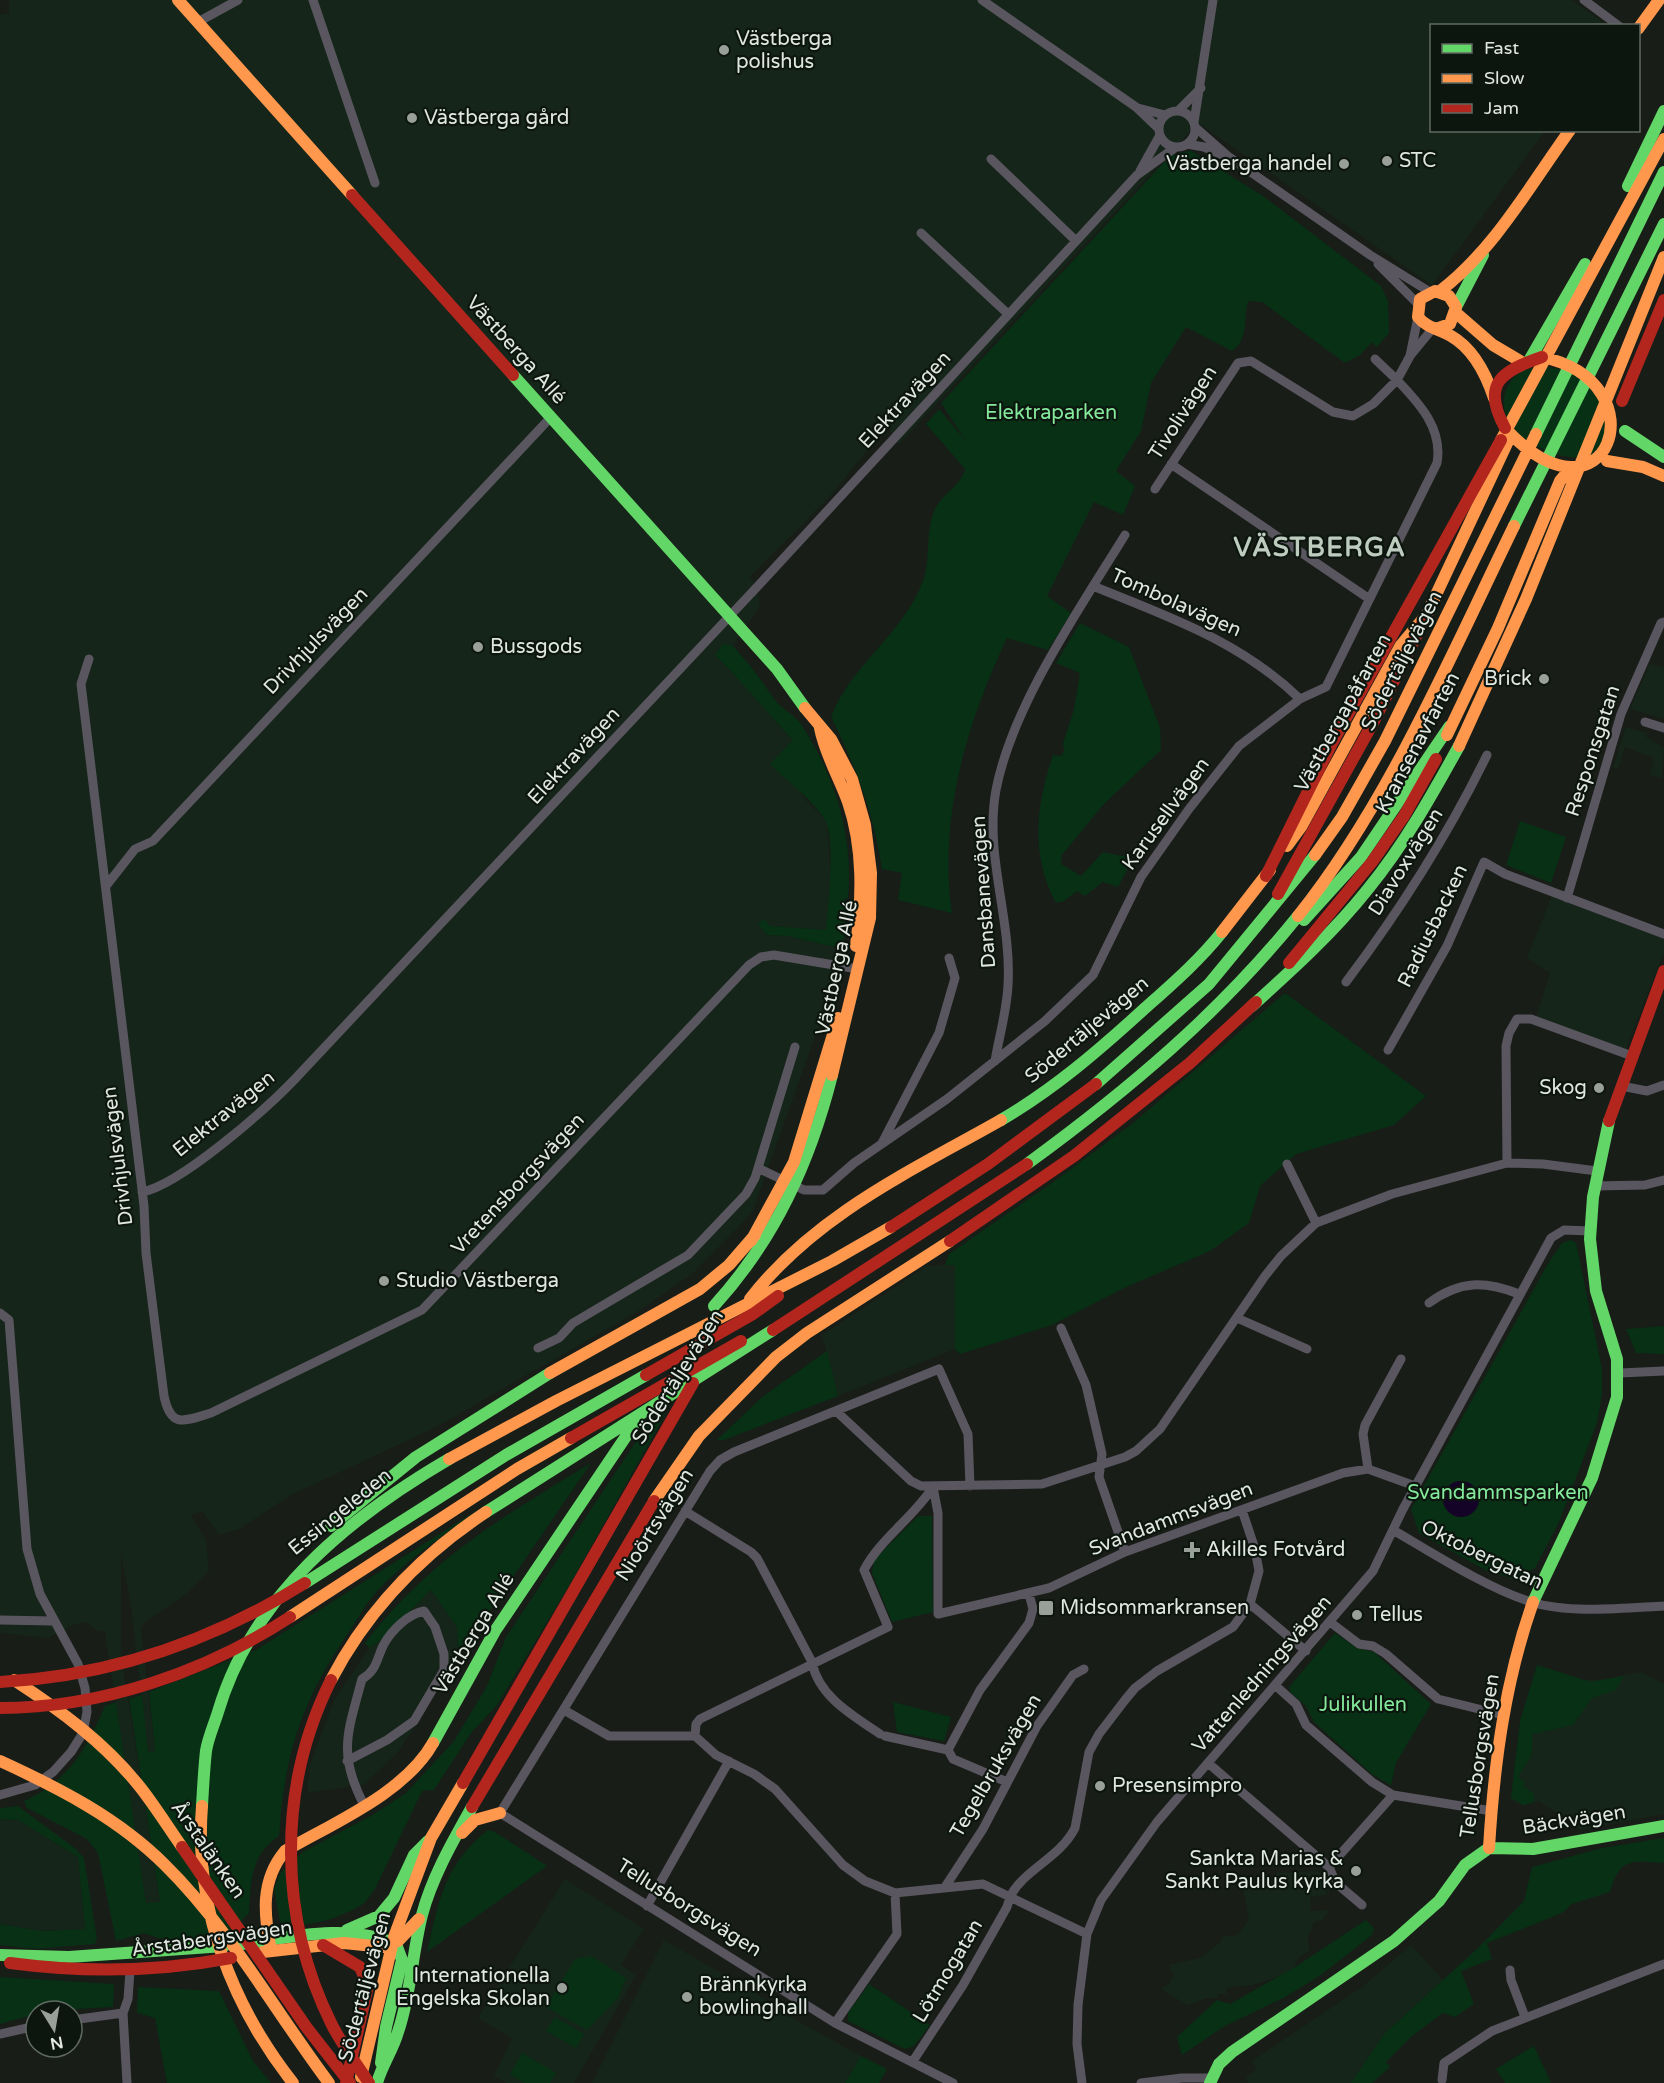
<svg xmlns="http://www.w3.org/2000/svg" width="1664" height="2083" font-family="'Varela Round',sans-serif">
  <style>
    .built { fill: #162519 }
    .green { fill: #073015 }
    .water { fill: #150327 }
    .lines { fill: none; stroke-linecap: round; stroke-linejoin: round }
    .street { stroke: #5a5660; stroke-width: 9 }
    .fast { stroke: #63d668; stroke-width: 12 }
    .slow { stroke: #ff974d; stroke-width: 12 }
    .jam { stroke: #b3261e; stroke-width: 12 }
    .poi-dot { fill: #99a09a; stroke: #0c160e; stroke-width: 2 }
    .labels { text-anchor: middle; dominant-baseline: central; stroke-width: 4.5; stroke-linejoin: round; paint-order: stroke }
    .poi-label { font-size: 20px; fill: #dfe7e0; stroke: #0c160e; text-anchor: start }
    .street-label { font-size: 20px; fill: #dfe7e0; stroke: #0c160e }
    .park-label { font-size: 20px; fill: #84e99b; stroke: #0c160e }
    .district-label { font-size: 26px; font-weight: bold; letter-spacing: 1.5px; fill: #beccc0; stroke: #0c160e }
  </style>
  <rect width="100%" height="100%" fill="#181d18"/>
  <path class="built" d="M9 0H1571L1607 25 1432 26V130L1545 131 1432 285 1198 123 899 444 887 426 829 497 750 577 757 587 760 606 733 646 723 647 715 655 751 690 776 722 793 740 802 796 827 822 831 878 826 930 770 926 767 935 788 936 839 948 826 1015 817 1031 752 1213 692 1274 637 1312 436 1427 291 1495 239 1529 219 1535 202 1511 191 1515 206 1540 209 1571 186 1594 145 1622 141 1628 155 1751 148 1752 131 1606 121 1553V1656L160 1902 146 1904 105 1631H98L86 1622 73 1625 48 1638 0 1633V15L9 13Z
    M1650 664 1664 667V719L1630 709Z
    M1626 727 1647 733 1646 737 1664 748 1662 778 1650 775 1654 758 1625 747 1618 769 1613 768Z
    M1553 893 1664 935V952L1624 1054 1535 1021 1550 973 1527 958Z
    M955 1264V1349L838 1396 822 1335 927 1266Z
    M431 1590 457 1627 458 1654 420 1718 398 1752 365 1784 307 1793 310 1764 334 1700 369 1648 381 1640Z
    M1641 1672 1664 1684V1814L1581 1830 1539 1801 1523 1806 1510 1799 1521 1741 1537 1680H1599Z
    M0 1819 18 1820 78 1857 85 1929 42 1931 0 1924Z
    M1317 1871 1324 1877 1327 1895 1310 1897 1311 1911 1330 1910 1322 1920 1314 1922 1308 1938 1309 1951 1298 1958 1292 1972 1253 1985 1226 1988V1994H1218V1998H1207L1187 2005 1161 1989 1170 1983 1173 1975 1169 1965 1200 1958 1221 1942V1937L1237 1935 1249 1920 1243 1888 1259 1887 1263 1890 1278 1873Z
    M565 1879 644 1929 621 1965 636 1975 574 2083H507L494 2076 512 2038 478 2018Z
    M664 1940 757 1994 796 2020 861 2056 845 2083H592Z
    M1411 1945 1443 1980 1384 2034 1351 2083H1248L1246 2077 1257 2070 1252 2061 1362 1987Z"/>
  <path class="green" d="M1191 151 1263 196 1381 286 1388 301 1389 333 1377 347 1372 342 1360 355 1345 363 1262 302 1248 301C1243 319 1249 340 1232 351L1186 327 1151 383 1141 431 1116 471 1135 486 1123 515 1094 502 1047 596 1071 613 1048 650 1007 638C967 723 938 818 952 913L898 900 902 873 882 869C874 815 856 766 831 717 850 666 904 633 923 581 931 559 925 531 935 509 942 494 961 486 965 469L926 424 939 409 966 441 941 403 1167 159 1177 153Z
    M1549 367C1557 369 1568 370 1576 374 1598 386 1630 418 1608 443 1600 452 1594 458 1581 458 1548 459 1489 429 1507 388 1510 381 1515 375 1522 371 1529 367 1541 368 1549 367Z
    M1080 623 1129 647 1160 728 1161 750 1103 805 1062 855 1061 864 1081 876 1103 852 1127 857V870L1118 887 1103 882 1085 896 1077 891 1064 901 1056 903C1030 855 1036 805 1053 755L1061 756 1064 751 1063 743 1074 709 1080 673 1056 663Z
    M723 644 733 646C748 662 763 682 775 700 780 708 794 714 801 724 835 776 854 836 848 898L845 899C844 913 850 934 839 948L788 936 767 935 758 924 764 919 770 926 826 930C828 907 836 839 825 820 812 799 788 782 770 764L793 740C766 712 743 682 715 655Z
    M1520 821 1566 837 1551 883 1506 865Z
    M1285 993 1426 1096 1394 1125 1296 1154 1260 1186 1249 1223 1210 1251 1124 1288 1052 1325 960 1354 955 1349V1265H945L949 1254 1056 1180 1133 1123Z
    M1571 1240 1576 1243 1578 1252 1602 1369V1394L1597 1423 1559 1522 1535 1568 1514 1579 1487 1571 1419 1533 1411 1509 1549 1262 1562 1243Z
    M1664 1326V1354L1636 1353 1626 1329Z
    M827 1351 838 1396 724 1440H717L762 1397Z
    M666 1413 570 1584 497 1705 471 1733 434 1790 422 1791 375 1889C371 1894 367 1901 363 1904 343 1917 303 1931 280 1922L274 1889 281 1872 303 1852 374 1814 406 1793 454 1741 487 1686 506 1637 647 1425Z
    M591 1463 478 1628 458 1650 457 1627 431 1590 381 1640 369 1648 365 1643C431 1558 501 1518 591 1463Z
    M482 1507C447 1533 409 1558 378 1590 367 1602 358 1618 349 1632 301 1701 285 1753 279 1836 250 1855 251 1882 249 1913L232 1930 201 1941 158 1938 144 1933 116 1941 98 1853 87 1839 27 1808 24 1801C69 1781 86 1749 105 1706L116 1702 146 1903 160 1902 129 1699 142 1695 148 1752 155 1751 149 1692 256 1650Z
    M918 1516H932L933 1612 892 1622 872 1573 874 1560Z
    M1335 1633 1357 1648 1374 1652 1431 1704 1396 1763 1391 1785 1373 1775 1314 1722 1306 1706 1291 1693 1289 1687Z
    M1537 1665 1591 1682 1624 1676 1616 1690 1592 1698 1573 1725 1533 1734 1531 1756 1518 1777 1524 1781V1787L1534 1794V1802L1524 1805 1511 1798 1520 1721Z
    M893 1702 951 1717 944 1741 897 1732Z
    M18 1806 76 1849 84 1858 97 1939 95 1944 36 1949 0 1945V1924L42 1931 85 1929 78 1857 18 1820 0 1819V1808Z
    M488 1830 495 1832 547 1866 427 1952C439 1900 444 1865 488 1830Z
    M1664 1838V1863C1631 1861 1620 1857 1610 1892L1572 1904 1562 1913 1487 1943 1492 1959 1461 1971 1474 2004 1455 2017 1443 2013 1412 2036 1386 2062 1390 2067 1372 2083H1351L1384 2034 1479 1947 1524 1901 1532 1867 1602 1848Z
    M1366 1920 1374 1928 1372 1935 1321 1975 1285 1997 1223 2027 1182 2055 1177 2037 1217 2000 1230 2004 1295 1967Z
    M591 1956 626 1978 618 1998 587 2030 546 2007 575 1959Z
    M0 1977 114 1984 113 2007 36 2011V2014L0 2024Z
    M869 1984 930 2025 914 2046 905 2049 848 2021V2013Z
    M138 1987 219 1991 253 2061 271 2083H167L155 2018 137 2013Z
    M555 2017 584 2034 576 2048 546 2031Z
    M1534 2046 1551 2083H1505L1496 2069Z
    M522 2053 556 2073 550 2083H525L510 2074Z
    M861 2056 887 2069 879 2083H845Z"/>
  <path class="water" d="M1443 1499a18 18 0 1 1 36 0a18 18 0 1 1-36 0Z"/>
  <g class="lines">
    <path class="street" d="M313 0 375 183
      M982 0 1136 107 1159 129
      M1584 0 1619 26
      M198 22 238 0
      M1138 108 1165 115
      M1179 110 1201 88
      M1159 129a18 18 0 1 1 36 0a18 18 0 1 1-36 0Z
      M1194 122 1213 0
      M1195 127 1229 157 1370 255 1430 292
      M1187 144 1204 147 1225 156
      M991 159 1076 241
      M1140 171 1160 135
      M921 233 1008 314
      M1378 264 1418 304
      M1418 317 1410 356 1433 328
      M1171 464 1368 598
      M1155 489 1238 363 1251 361 1333 412 1353 416 1373 404 1397 380 1375 359
      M1093 586C1169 617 1240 641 1300 699
      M89 659 81 684 144 1206 146 1253 164 1396C171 1429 184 1421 211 1413L422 1310 749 965 761 957 774 955 858 969
      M1645 722 1664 728
      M106 886 135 849 153 841 551 417
      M1567 898 1621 714 1661 623 1664 622
      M1346 982C1401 909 1447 837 1487 755
      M1388 1050 1447 946 1484 862 1505 874 1664 934
      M995 1061C999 1037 1007 1010 1008 985 1012 920 984 855 996 790 1012 706 1080 608 1125 535
      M1621 1086 1647 1091 1664 1085
      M882 1143 939 1033 955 978 949 958
      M1507 1163 1506 1046 1509 1033 1517 1019H1531L1632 1056
      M1287 1164 1316 1223
      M758 1168 804 1190H823L854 1163 947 1099 1045 1021 1093 975 1141 877 1189 809 1239 746 1300 699 1326 687 1437 463C1443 429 1420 404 1397 380L1410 356
      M1595 1186 1645 1185 1664 1180
      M142 1192C180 1185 265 1110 294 1080L757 587 1137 175 1176 147
      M1429 1303C1460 1280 1485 1281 1519 1294
      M0 1313 9 1320 27 1549 40 1594 78 1664 85 1688 87 1712 83 1733 71 1752 53 1772 35 1785 0 1795
      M1237 1318 1307 1349
      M1061 1328 1086 1385 1102 1454 1099 1477 1125 1552
      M538 1348 559 1338 573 1323 688 1255 746 1194 755 1178 795 1047
      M1620 1373 1664 1371
      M836 1411 911 1481 921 1486 1042 1484 1125 1457 1136 1451 1160 1429 1265 1276 1281 1256 1316 1223 1392 1194 1507 1163 1543 1164 1597 1171
      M1368 1469 1363 1434 1365 1425 1401 1359
      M933 1487 938 1513V1614L1049 1588 1125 1552 1343 1473 1368 1469 1415 1486
      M685 1511 751 1552 757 1558 812 1662C818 1696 853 1716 880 1734
      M1393 1530C1434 1554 1487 1588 1531 1602 1569 1614 1625 1608 1664 1606
      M1250 1604 1306 1651
      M0 1620 52 1621
      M1330 1622 1359 1644 1373 1646 1386 1654 1438 1699 1503 1715
      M1276 1686 1296 1704 1306 1725 1372 1782 1393 1795 1492 1811
      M564 1710 609 1736H695L696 1724 700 1719 888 1627 864 1570C881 1538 913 1518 933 1487
      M695 1736 716 1755 754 1774 775 1789 843 1865 865 1881 895 1893 983 1884 1010 1897C1023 1870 1060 1858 1075 1828L1089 1752 1099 1734 1125 1700 1135 1688 1157 1671 1233 1627 1250 1604 1259 1571 1255 1549 1242 1510
      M885 1736 948 1750
      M948 1750 980 1690 1029 1623 1033 1609 1029 1594
      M948 1750 953 1759 1007 1782
      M347 1761 387 1740 414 1721 444 1670V1654L435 1627 424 1611C408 1614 392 1630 384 1644 377 1657 377 1671 362 1679 348 1732 337 1753 364 1805
      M1208 1763 1329 1867 1336 1883 1362 1905
      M1329 1867 1393 1795
      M945 1887 983 1829 1037 1726 1073 1675 1084 1669
      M647 1906 729 1761
      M1510 1970 1511 1980 1525 2017
      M72 2020 123 2013
      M835 2023 897 1934 895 1893
      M0 2034 36 2026
      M913 2061 963 1985 1007 1907 1010 1897 1087 1934
      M1442 2080 1444 2063 1492 2031 1664 1964
      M127 2083 123 2013 128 1999 130 1971
      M953 2083 835 2023 500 1813 710 1471 720 1460 734 1452 939 1369 968 1434 970 1486
      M1082 2083 1077 2044 1078 2005 1087 1934 1101 1900 1157 1822 1373 1571 1403 1509 1551 1238 1564 1230 1590 1231
      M1141 2083 1182 2078H1211"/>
    <path class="fast" d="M1628 186 1664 111
      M1456 307 1483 255
      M1530 359 1585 264
      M513 375 777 669 805 708
      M1625 431 1664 457
      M1536 434 1664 172
      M1514 526 1664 224
      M1304 920 1361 857 1449 727
      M1252 1006C1293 969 1334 932 1368 889 1404 845 1432 795 1459 746
      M1096 1084 1209 984 1315 855
      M1001 1120C1054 1089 1098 1051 1143 1010 1171 985 1199 961 1222 932
      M1027 1164C1127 1091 1220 1013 1298 916
      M714 1306C775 1239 810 1162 832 1075
      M486 1512 773 1330
      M331 1526 416 1457 550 1373
      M305 1583 506 1455 646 1375
      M1533 1602 1592 1478 1617 1397V1359L1596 1291 1590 1239 1593 1197 1609 1121
      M433 1743 495 1631 637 1420
      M202 1806C203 1788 204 1769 206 1751 208 1738 214 1725 218 1712 252 1596 348 1518 449 1459
      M1489 1848 1533 1849 1664 1826
      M347 1930 379 1916 394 1898 414 1855 428 1841
      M242 1944C291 1937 349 1923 396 1944L402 1960 386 2027 381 2063
      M0 1955 69 1957 224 1946
      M377 2083C382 2065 393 2050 398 2032 411 1994 412 1954 422 1915 432 1877 453 1841 472 1807
      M1210 2083 1219 2064 1232 2052 1394 1941 1439 1901 1465 1865 1489 1848"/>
    <path class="slow" d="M178 0 352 195
      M1638 29 1659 0
      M1440 291C1494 250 1531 184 1570 130
      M1455 312 1493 345 1520 361
      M1436 329 1450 324 1456 307 1449 296 1435 291 1420 299 1418 317C1427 328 1439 329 1451 336 1474 349 1486 374 1494 398
      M1505 428C1606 538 1664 383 1542 357
      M1501 440 1664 139
      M1607 461 1643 467 1664 476
      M805 708 831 739 852 779 865 825 871 873 870 918 832 1075
      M820 728C825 754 839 777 848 802 864 849 862 898 856 946
      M1447 735 1498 628 1560 481 1571 468
      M1459 746 1526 599 1664 257
      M1287 846 1301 827 1401 645 1427 614 1510 437
      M1315 855 1342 817 1385 741 1536 434
      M1298 916C1388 804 1451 655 1514 526
      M1222 932 1270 870
      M751 1241 794 1162 838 1018
      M750 1299C815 1215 911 1171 1001 1120
      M550 1373 700 1289 729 1265 755 1235
      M449 1459 556 1401 832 1261 891 1227
      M654 1501 699 1436 776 1357 807 1333 950 1241
      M290 1617 517 1469 571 1438
      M14 1680C60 1710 105 1743 140 1787 155 1806 168 1827 182 1847
      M331 1680C367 1611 421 1555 486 1512
      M0 1761C59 1788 118 1818 165 1865 229 1928 275 2011 329 2083
      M202 1806C194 1907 231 2004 293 2083
      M462 1833 475 1820 500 1813
      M1489 1848C1494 1764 1505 1681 1533 1602
      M271 1951C264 1915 260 1881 285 1851 333 1823 405 1793 433 1743
      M263 1952 344 1943 383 1947 398 1941 419 1919
      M361 2077 394 1937 431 1838 463 1783"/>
    <path class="jam" d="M352 195 513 375
      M1622 401 1664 300
      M1505 428C1481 384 1501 371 1542 357
      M1266 876 1332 743 1501 440
      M1278 894 1374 721 1427 614
      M1289 963 1372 862 1404 816 1436 759
      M1609 1121 1664 971
      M891 1227 988 1164 1096 1084
      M950 1241 1074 1156 1190 1063 1256 1002
      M773 1330 1027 1164
      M646 1375 753 1314 778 1296
      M571 1438 741 1341
      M331 1680C277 1788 278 1917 332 2025 342 2045 357 2064 369 2083
      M0 1682C112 1676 211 1642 305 1583
      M0 1708C101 1708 206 1672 290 1617
      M463 1783 693 1383
      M472 1807 654 1501
      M182 1847 307 2028 350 2083
      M323 1945 360 1967 368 1986 346 2083
      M10 1963C85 1973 157 1972 231 1958"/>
  </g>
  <g class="poi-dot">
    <circle cx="724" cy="50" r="6"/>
    <circle cx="412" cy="118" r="6"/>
    <circle cx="1387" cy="161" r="6"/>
    <circle cx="1344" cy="164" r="6"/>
    <circle cx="478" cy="647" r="6"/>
    <circle cx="1544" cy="679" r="6"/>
    <circle cx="1599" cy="1088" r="6"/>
    <circle cx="384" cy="1281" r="6"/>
    <path d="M1189 1541h6v6h6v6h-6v6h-6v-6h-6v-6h6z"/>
    <rect x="1038" y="1600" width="16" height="16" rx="3"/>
    <circle cx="1357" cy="1615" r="6"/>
    <circle cx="1100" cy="1786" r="6"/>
    <circle cx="1356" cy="1871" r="6"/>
    <circle cx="562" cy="1988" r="6"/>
    <circle cx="687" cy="1997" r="6"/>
  </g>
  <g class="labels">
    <g class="poi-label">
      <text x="736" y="39">Västberga<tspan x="736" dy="23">polishus</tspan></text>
      <text x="424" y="118">Västberga gård</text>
      <text x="1399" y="161">STC</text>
      <text x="1332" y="164" text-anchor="end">Västberga handel</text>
      <text x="490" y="647">Bussgods</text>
      <text x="1532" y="679" text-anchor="end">Brick</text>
      <text x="1587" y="1088" text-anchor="end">Skog</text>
      <text x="396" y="1281">Studio Västberga</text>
      <text x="1206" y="1550">Akilles Fotvård</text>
      <text x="1060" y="1608">Midsommarkransen</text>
      <text x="1369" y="1615">Tellus</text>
      <text x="1112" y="1786">Presensimpro</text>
      <text x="1344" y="1859" text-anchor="end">Sankta Marias &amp;<tspan x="1344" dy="23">Sankt Paulus kyrka</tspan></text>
      <text x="550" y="1976" text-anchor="end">Internationella<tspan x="550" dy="23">Engelska Skolan</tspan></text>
      <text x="699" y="1985">Brännkyrka<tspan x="699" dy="23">bowlinghall</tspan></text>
    </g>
    <g class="street-label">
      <text transform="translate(516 350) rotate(48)">Västberga Allé</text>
      <text transform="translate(905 400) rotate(-47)">Elektravägen</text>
      <text transform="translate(1183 413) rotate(-57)">Tivolivägen</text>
      <text transform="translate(1176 603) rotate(24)">Tombolavägen</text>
      <text transform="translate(316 641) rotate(-46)">Drivhjulsvägen</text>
      <text transform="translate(1402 661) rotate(-63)">Södertäljevägen</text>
      <text transform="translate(1343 713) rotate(-61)">Västbergapåfarten</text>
      <text transform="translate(1418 743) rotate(-62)">Kransenavfarten</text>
      <text transform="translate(1593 751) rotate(-72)">Responsgatan</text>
      <text transform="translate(574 756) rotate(-47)">Elektravägen</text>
      <text transform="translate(1166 814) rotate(-54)">Karusellvägen</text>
      <text transform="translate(1406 862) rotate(-58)">Diavoxvägen</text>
      <text transform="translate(984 892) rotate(-94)">Dansbanevägen</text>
      <text transform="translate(1433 926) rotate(-64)">Radiusbacken</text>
      <text transform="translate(837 968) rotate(-78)">Västberga Allé</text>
      <text transform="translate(1087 1030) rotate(-40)">Södertäljevägen</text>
      <text transform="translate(224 1114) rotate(-39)">Elektravägen</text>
      <text transform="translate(118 1156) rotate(-97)">Drivhjulsvägen</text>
      <text transform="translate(518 1184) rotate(-47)">Vretensborgsvägen</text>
      <text transform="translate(678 1377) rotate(-58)">Södertäljevägen</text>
      <text transform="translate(340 1512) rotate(-39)">Essingeleden</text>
      <text transform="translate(1171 1519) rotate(-21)">Svandammsvägen</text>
      <text transform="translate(655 1525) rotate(-58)">Nioörtsvägen</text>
      <text transform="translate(1482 1555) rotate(26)">Oktobergatan</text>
      <text transform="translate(474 1634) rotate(-59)">Västberga Allé</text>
      <text transform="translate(1262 1674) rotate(-49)">Vattenledningsvägen</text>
      <text transform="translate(1480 1756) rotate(-81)">Tellusborgsvägen</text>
      <text transform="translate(996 1766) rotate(-60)">Tegelbruksvägen</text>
      <text transform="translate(1574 1820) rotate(-9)">Bäckvägen</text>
      <text transform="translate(208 1850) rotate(55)">Årstalänken</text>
      <text transform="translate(689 1908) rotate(32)">Tellusborgsvägen</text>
      <text transform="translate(212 1939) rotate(-8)">Årstabergsvägen</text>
      <text transform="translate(948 1971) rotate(-59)">Lötmogatan</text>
      <text transform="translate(365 1987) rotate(-75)">Södertäljevägen</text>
    </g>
    <g class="park-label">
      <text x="1051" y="413">Elektraparken</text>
      <text x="1498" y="1493">Svandammsparken</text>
      <text x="1363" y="1705">Julikullen</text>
    </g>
    <g class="district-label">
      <text x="1320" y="547">VÄSTBERGA</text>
    </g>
  </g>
  <rect x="1430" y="24" width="210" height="108" fill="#0c160e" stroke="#606a62" stroke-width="1.5"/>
  <rect x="1442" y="44" width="30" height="9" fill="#63d668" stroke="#606a62" stroke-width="1.5"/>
  <text x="1484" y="54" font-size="18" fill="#dfe7e0">Fast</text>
  <rect x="1442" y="74" width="30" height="9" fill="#ff974d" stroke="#606a62" stroke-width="1.5"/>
  <text x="1484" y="84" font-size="18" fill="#dfe7e0">Slow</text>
  <rect x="1442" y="104" width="30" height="9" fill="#b3261e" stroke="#606a62" stroke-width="1.5"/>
  <text x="1484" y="114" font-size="18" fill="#dfe7e0">Jam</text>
  <g transform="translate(54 2029) rotate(169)"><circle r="28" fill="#0c160e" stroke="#606a62" stroke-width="1.5"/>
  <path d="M0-4.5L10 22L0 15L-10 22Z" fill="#99a09a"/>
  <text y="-9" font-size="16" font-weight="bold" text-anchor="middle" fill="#dfe7e0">N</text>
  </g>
</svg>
